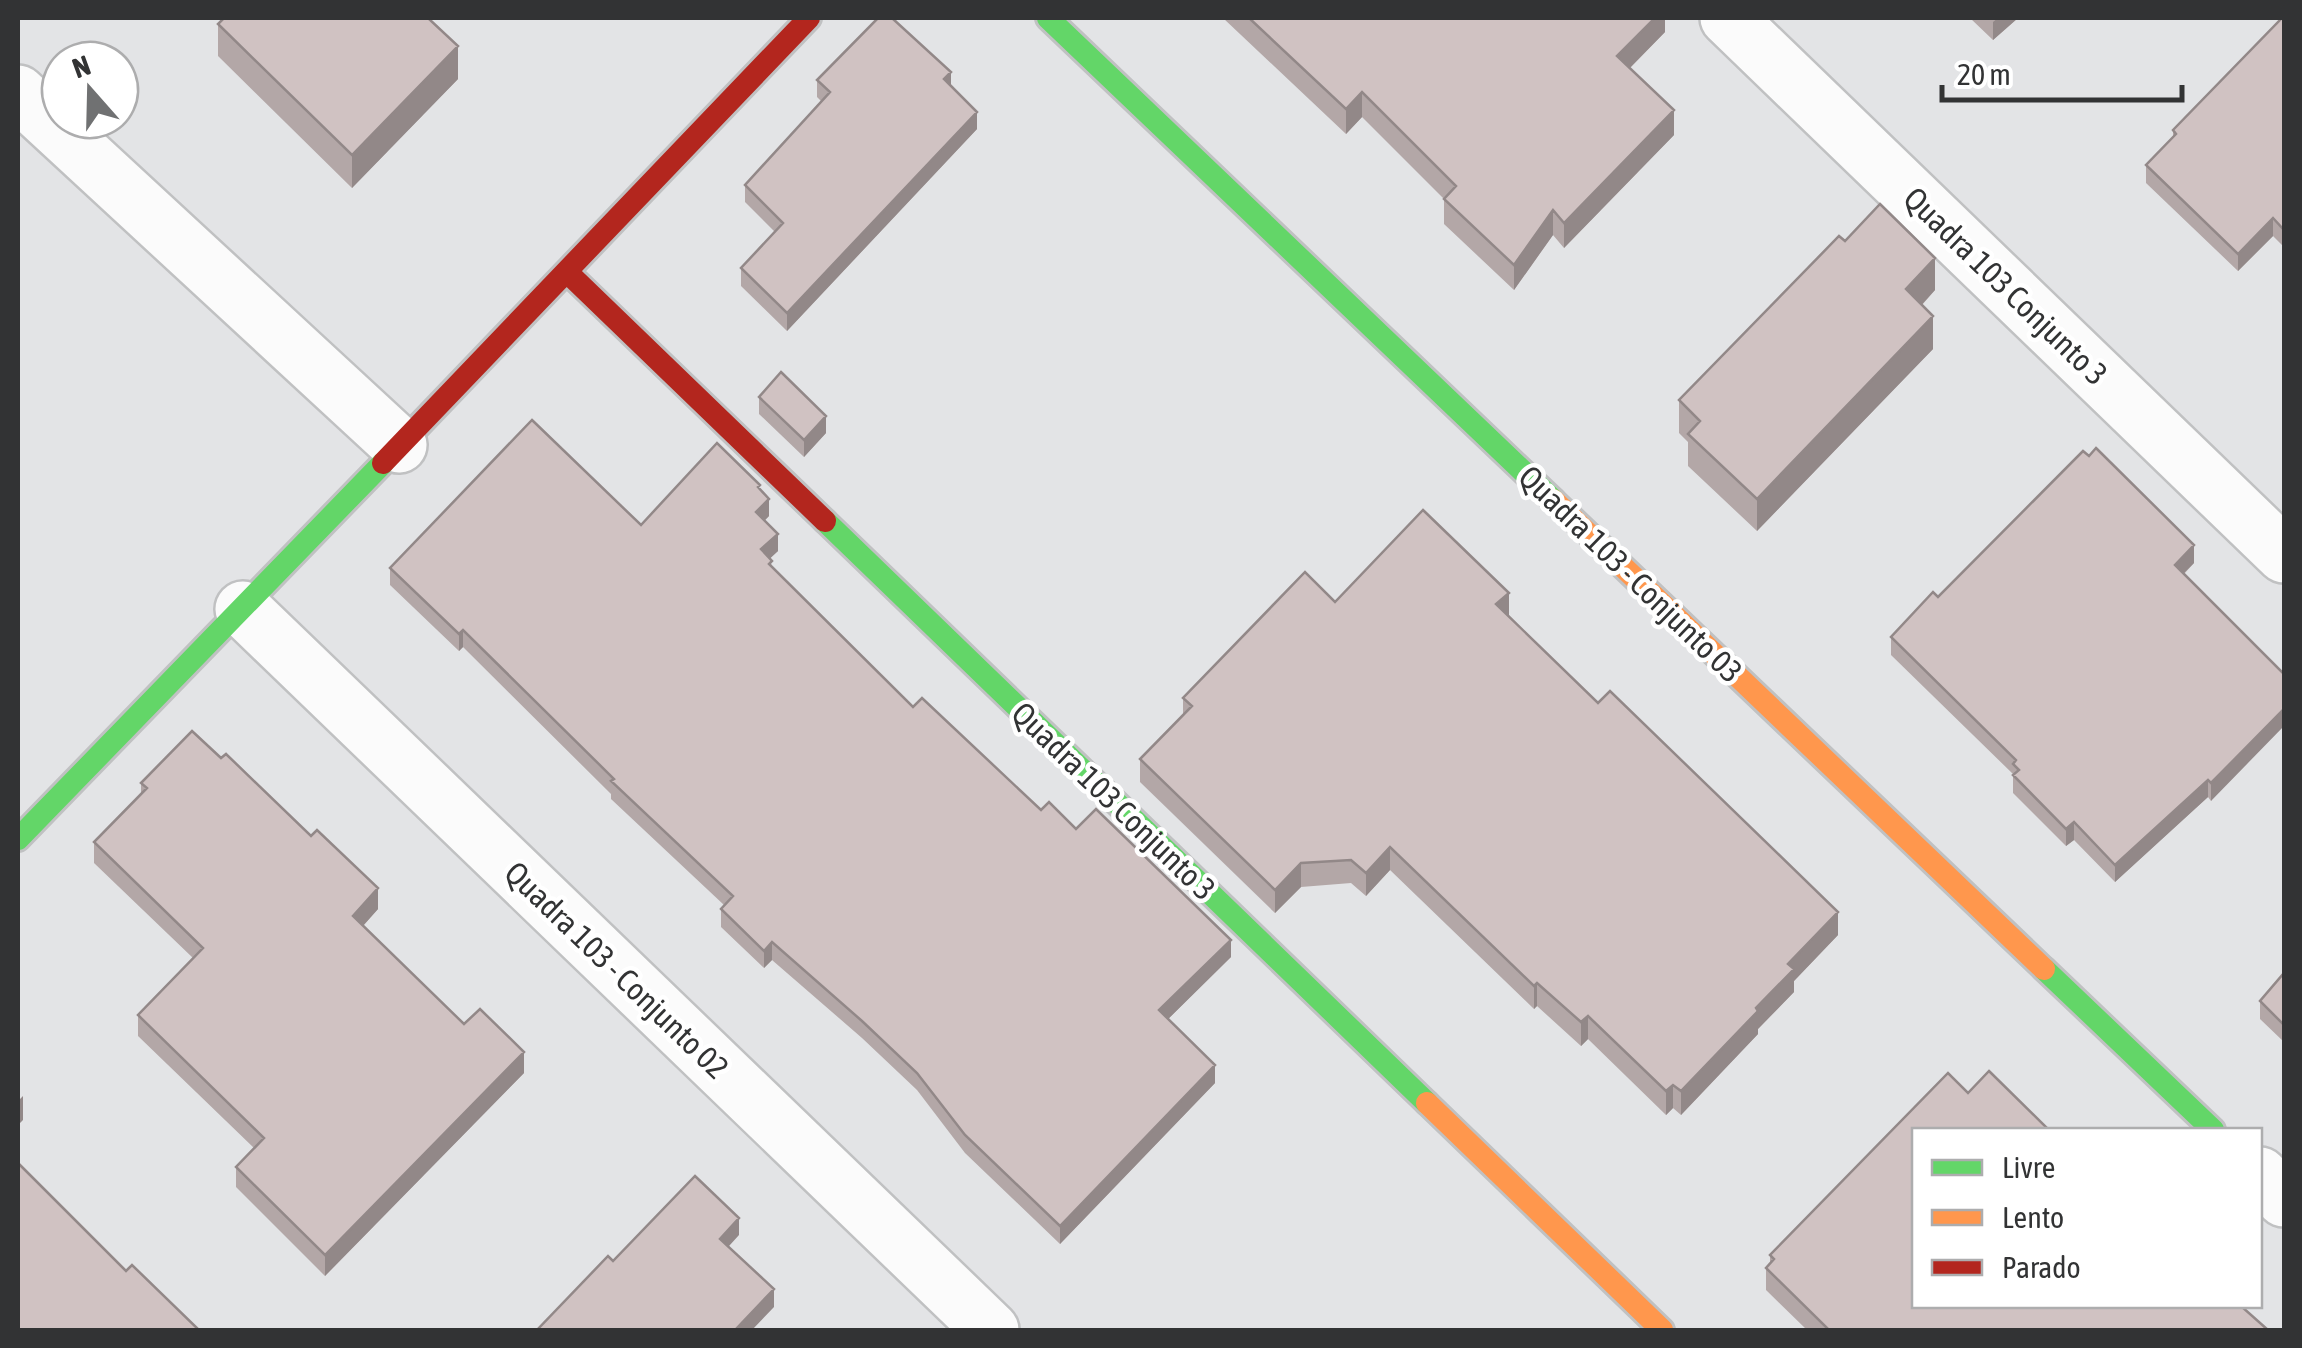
<svg xmlns="http://www.w3.org/2000/svg" width="2302" height="1348" font-family="'Asap Condensed',sans-serif">
  <style>
    .lines { fill: none; stroke-linecap: round; stroke-linejoin: round }
    .street-casing { stroke: #c0c1c2; stroke-width: 60 }
    .fast-casing { stroke: #c0c1c2; stroke-width: 28 }
    .slow-casing { stroke: #c0c1c2; stroke-width: 28 }
    .jam-casing { stroke: #c0c1c2; stroke-width: 28 }
    .street { stroke: #fbfbfb; stroke-width: 55 }
    .fast { stroke: #63d668; stroke-width: 22 }
    .slow { stroke: #ff974d; stroke-width: 22 }
    .jam { stroke: #b3261e; stroke-width: 22 }
    .wall { fill: #b3a7a7 }
    .shaded-wall { fill: #928888 }
    .building { fill: #d0c2c2; stroke: #928888; stroke-width: 2.5 }
    .labels { text-anchor: middle; dominant-baseline: central; stroke-width: 9; stroke-linejoin: round; paint-order: stroke }
    .street-label { font-size: 32px; fill: #323334; stroke: #fff }
  </style>
  <rect width="100%" height="100%" fill="#e3e4e6"/>
  <g class="lines">
    <defs>
      <path id="street" d="M1728 18 2284 555
        M18 93 399 445
        M243 609 991 1330
        M2260 1175 2284 1199"/>
      <path id="fast" d="M1048 18 1553 500
        M825 521 1427 1103
        M18 839 383 463
        M2044 969 2213 1130"/>
      <path id="slow" d="M1553 500 2044 969
        M1427 1103 1662 1330"/>
      <path id="jam" d="M567 272 825 521
        M383 463 809 18"/>
    </defs>
    <use href="#street" class="street-casing"/>
    <use href="#fast" class="fast-casing"/>
    <use href="#slow" class="slow-casing"/>
    <use href="#jam" class="jam-casing"/>
    <use href="#street" class="street"/>
    <use href="#fast" class="fast"/>
    <use href="#slow" class="slow"/>
    <use href="#jam" class="jam"/>
  </g>
  <path class="wall" d="M1223 18H1665V32L1630 68 1674 135 1564 248 1553 235 1514 290 1444 224V199L1362 117 1346 134Z
    M1970 18H2018L1993 40Z
    M2284 18V247L2273 236 2238 271 2146 183V165L2173 137V130Z
    M218 24 458 79 352 188 218 56Z
    M817 80 951 86 977 129 787 331 741 286V268L775 232 745 202V185L821 101 817 97Z
    M1845 241 1935 290 1922 305 1933 349 1757 531 1688 466V442L1679 433V400Z
    M759 397 826 433 804 457 759 414Z
    M2284 485V507L2282 505V487Z
    M760 490 769 516 765 520 778 551 770 558 772 568 913 707 1041 810 1076 829 1231 957 1168 1019 1215 1083 1060 1244 965 1153 917 1090 862 1038 772 960 764 968 721 927V909L724 905 611 799V794L463 647 459 651 390 585V568L641 525Z
    M2194 563 2184 574 2284 674 2211 801 2208 797 2115 882 2074 840 2066 846 2013 793V774L1891 655V637L1938 597Z
    M1335 602 1508 616 1838 935 1794 981V992L1758 1029V1034L1681 1115 1673 1108 1666 1115 1588 1039 1581 1046 1537 1006 1534 1009 1390 870 1366 896 1351 883 1301 887 1275 913 1140 782V759L1183 715V698Z
    M141 783 378 909 363 926 464 1024 524 1073 325 1276 236 1187V1167L254 1148 138 1036V1015L193 958 94 863V842L141 794Z
    M2284 973V1042L2260 1019V1001Z
    M1989 1071 2049 1130H1914V1306H2241L2268 1330H1807L1766 1290V1268L1770 1264V1255L1948 1073 1968 1093Z"/>
  <path class="shaded-wall" d="M1655 18H1665V32L1617 81V56Z
    M1998 18H2018L1993 40V22Z
    M458 46V79L352 188V155Z
    M951 72V90L944 79Z
    M1362 92V117L1346 134V109Z
    M1674 110V135L1564 248V223Z
    M977 112V129L787 331V313Z
    M1553 210V235L1514 290V265Z
    M2273 218V236L2238 271V254Z
    M1935 258V290L1906 322V289Z
    M1933 316V349L1757 531V499Z
    M826 416V433L804 457V440Z
    M769 499V516L756 529V512Z
    M778 534V551L761 567V549Z
    M2194 545V563L2175 582V565Z
    M1509 593V616L1496 604Z
    M463 630V647L459 651V634Z
    M2284 709V726L2211 801V783Z
    M2208 780V797L2115 882V865Z
    M2074 822V840L2066 846V829Z
    M1390 847V870L1366 896V873Z
    M1301 863V887L1275 913V890Z
    M378 888V909L353 937V916Z
    M1838 912V935L1794 981V992L1758 1029V1034L1681 1115V1091L1756 1008 1788 964Z
    M1231 940V957L1159 1028V1010Z
    M772 942V960L764 968V951Z
    M1537 983V1006L1534 1009V986Z
    M1588 1016V1039L1581 1046V1022Z
    M524 1052V1073L325 1276V1255Z
    M1215 1065V1083L1060 1244V1226Z
    M1673 1085V1108L1666 1115V1091Z
    M23 1096V1120L18 1125V1101Z
    M739 1218V1235L720 1256V1239Z
    M774 1289V1307L752 1330H735Z"/>
  <path class="building" d="M224 18H428L458 46 352 155 218 24Z
    M878 18H892L951 72 944 79 977 112 787 313 741 268 783 223 745 185 830 92 817 80Z
    M1249 18H1655L1617 56 1674 110 1564 223 1553 210 1514 265 1444 199 1456 186 1362 92 1346 109Z
    M2282 18H2284V230L2273 218 2238 254 2146 165 2176 134 2173 130Z
    M1880 204 1935 258 1906 289 1933 316 1757 499 1688 434 1700 421 1679 400 1839 236 1845 241Z
    M781 372 826 416 804 440 759 397Z
    M532 420 641 525 717 443 760 485 758 487 769 499 756 512 778 534 761 549 772 561 769 564 913 707 922 698 1041 810 1049 802 1076 829 1096 809 1231 940 1159 1010 1215 1065 1060 1226 965 1135 917 1073 862 1021 772 942 764 951 721 909 733 896 611 781 614 779 463 630 459 634 390 568Z
    M2096 448 2194 545 2175 565 2284 674V709L2211 783 2208 780 2115 865 2074 822 2066 829 2013 775 2019 770 2013 764 2016 760 1891 637 1933 592 1938 597 2083 451 2089 456Z
    M1423 510 1509 593 1496 604 1598 703 1610 691 1838 912 1788 964 1794 969 1756 1008 1758 1011 1681 1091 1673 1085 1666 1091 1588 1016 1581 1022 1537 983 1534 986 1390 847 1366 873 1351 860 1301 863 1275 890 1140 759 1192 706 1183 698 1305 572 1335 602Z
    M192 731 221 758 226 754 311 836 317 830 378 888 353 916 464 1024 480 1009 524 1052 325 1255 236 1167 264 1138 138 1015 203 948 94 842 147 788 141 783Z
    M2284 973V1025L2260 1001Z
    M1989 1071 2049 1130H1914V1306H2241L2268 1330H1829L1766 1268 1774 1259 1770 1255 1948 1073 1968 1093Z
    M18 1163 126 1271 132 1265 199 1330H18Z
    M695 1176 739 1218 720 1239 774 1289 735 1330H537L608 1256 613 1261Z"/>
  <g class="labels">
    <g class="street-label">
      <text transform="translate(2006 286) rotate(44)">Quadra 103 Conjunto 3</text>
      <text transform="translate(1631 574) rotate(44)">Quadra 103 - Conjunto 03</text>
      <text transform="translate(1114 801) rotate(44)">Quadra 103 Conjunto 3</text>
      <text transform="translate(617 970) rotate(44)">Quadra 103 - Conjunto 02</text>
    </g>
  </g>
  <rect width="2302" height="1348" fill="none" stroke="#323334" stroke-width="40"/>
  <rect x="1912" y="1128" width="350" height="180" fill="#ffffff" stroke="#adadae" stroke-width="2.5"/>
  <rect x="1932" y="1160" width="50" height="15" fill="#63d668" stroke="#adadae" stroke-width="2.5"/>
  <text x="2002" y="1178" font-size="30" fill="#323334">Livre</text>
  <rect x="1932" y="1210" width="50" height="15" fill="#ff974d" stroke="#adadae" stroke-width="2.5"/>
  <text x="2002" y="1228" font-size="30" fill="#323334">Lento</text>
  <rect x="1932" y="1260" width="50" height="15" fill="#b3261e" stroke="#adadae" stroke-width="2.5"/>
  <text x="2002" y="1278" font-size="30" fill="#323334">Parado</text>
  <g transform="translate(90 90) rotate(340)"><circle r="48" fill="#ffffff" stroke="#adadae" stroke-width="2.5"/>
  <path d="M0-8L18 38L0 25L-18 38Z" fill="#707172"/>
  <text y="-15" font-size="28" font-weight="bold" text-anchor="middle" fill="#323334">N</text>
  </g>
  <path d="M1942 85v15h240v-15" fill="none" stroke="#323334" stroke-width="5"/>
  <text x="1957" y="85" font-size="30" fill="#323334" stroke="#ffffff" stroke-width="8" paint-order="stroke">20 m</text>
</svg>
